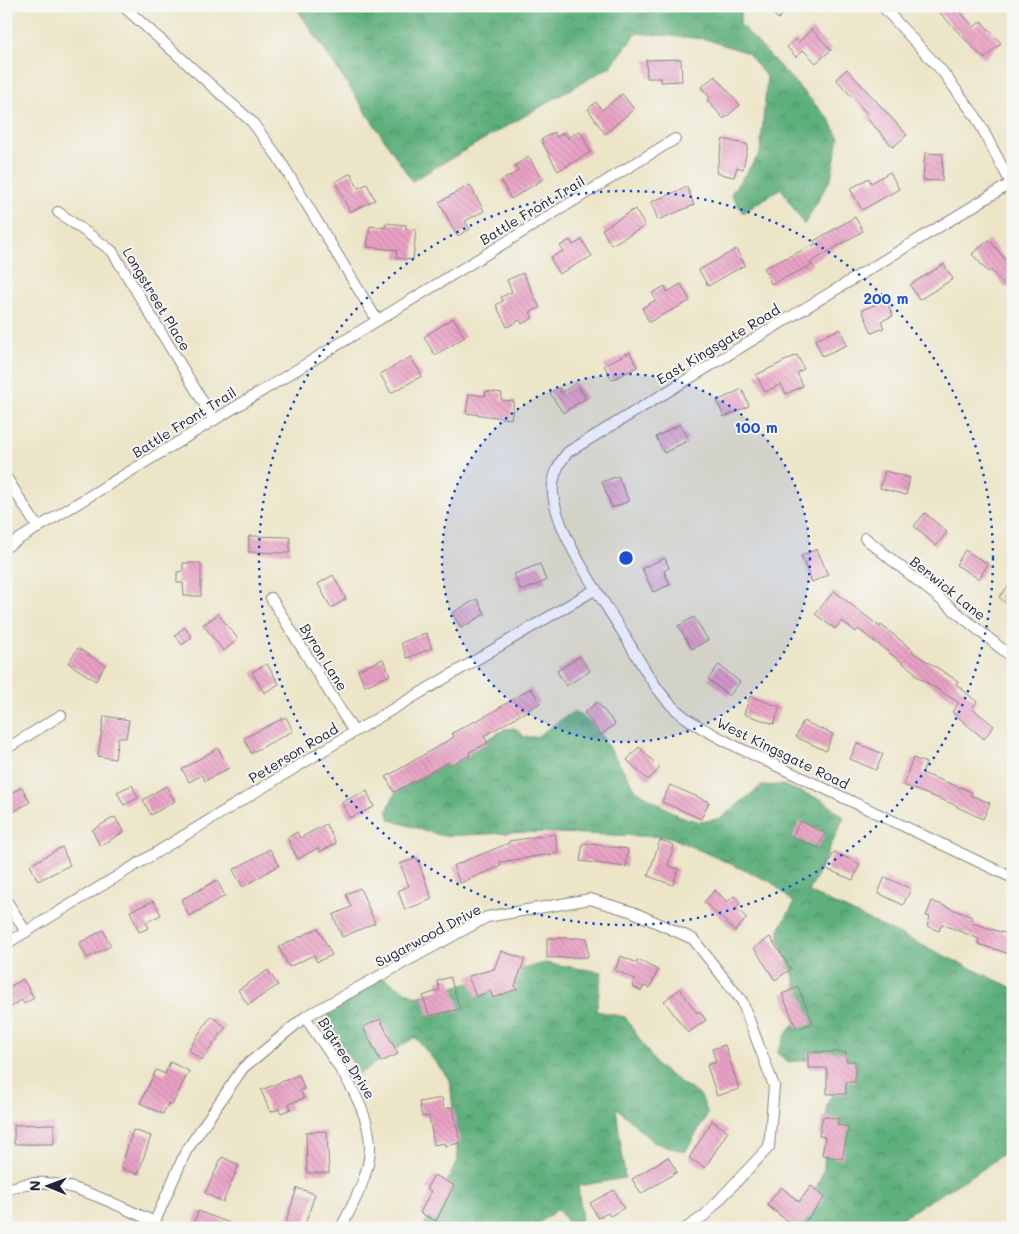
<svg xmlns="http://www.w3.org/2000/svg" width="1019" height="1234" font-family="Mali,sans-serif">
  <style>
    .forest { fill: url(#forest-crowns); stroke: #40685c }
    .building { fill: url(#building-back-hatch) }
    .lines { fill: none; stroke-linecap: round; stroke-linejoin: round }
    .minor-casing { stroke: #878482; stroke-width: 12 }
    .minor { stroke: #fff; stroke-width: 10 }
    .ring { fill: none; stroke: #1d4ed8; stroke-width: 2.5; stroke-dasharray: 2.5 5 }
    .labels { text-anchor: middle; dominant-baseline: central; stroke-width: 4; stroke-linejoin: round; paint-order: stroke }
    .street-label { font-size: 14px; fill: #22223b; stroke: #f6f6f2 }
    .centre { fill: #1d4ed8; stroke: #f6f6f2; stroke-width: 2.5 }
    .ring-label { font-size: 15px; text-anchor: middle; font-weight: bold; fill: #1d4ed8; stroke: #f6f6f2; stroke-width: 4; stroke-linejoin: round; paint-order: stroke }
  </style>
  <defs>
    <pattern id="forest-crowns" width="20" height="18" patternUnits="userSpaceOnUse" patternTransform="scale(1.25)"><rect width="20" height="18" fill="#5daf7c"/><path d="M2 6a3 3 0 1 1 6 0M12 15a3 3 0 1 1 6 0" fill="none" stroke="#4c8e67"/></pattern>
    <pattern id="building-back-hatch" width="6" height="6" patternUnits="userSpaceOnUse" patternTransform="scale(1.25)"><rect width="6" height="6" fill="#e9a1c4"/><path d="M-1 5l2 2M0 0l6 6M5-1l2 2" fill="none" stroke="#c88aa9"/></pattern>
  </defs>
  <rect width="100%" height="100%" fill="#f6f6f2"/>
  <filter id="ink" filterUnits="userSpaceOnUse"><feTurbulence type="fractalNoise" baseFrequency=".02" numOctaves="2"/><feDisplacementMap in="SourceGraphic" scale="10" xChannelSelector="R" yChannelSelector="G"/><feConvolveMatrix kernelMatrix="1 2 1 2 8 2 1 2 1" color-interpolation-filters="sRGB"/></filter>
  <filter id="wash" filterUnits="userSpaceOnUse"><feTurbulence type="fractalNoise" baseFrequency=".0096" numOctaves="4" result="noise"/><feDisplacementMap in="SourceGraphic" scale="20" xChannelSelector="R" yChannelSelector="G"/><feGaussianBlur stdDeviation="1.12" result="paint"/><feColorMatrix in="noise" values="0 0 0 0 0 0 0 0 0 0 0 0 0 0 0 0 0 1.4 0 .05"/><feComposite in="paint" operator="in"/></filter>
  <g filter="url(#wash)">
    <rect width="100%" height="100%" fill="#ece5c8"/>
    <path class="forest" d="M295 6H741L740 24 830 120 839 138 831 178 804 225 781 188 743 213 731 194 760 153 767 78 748 53 705 39 637 33 611 66 412 181Z
      M574 711 595 726 636 790 679 816 701 822 721 818 761 786 782 785 823 800 844 817 809 892 1013 988V1146L983 1169 884 1228H787L809 1205 824 1169 827 1104 841 1080 826 1058 788 1062 777 1053 786 1034 801 1015 795 979 779 940V930L794 903 771 882 670 837 527 832 443 836 390 820 387 811 395 793 505 729 515 728 525 737H536Z
      M545 963 602 972 596 1011 625 1017 658 1067 701 1096 708 1114 685 1152 653 1142 616 1107 625 1178 578 1186 582 1219 570 1226 558 1209 532 1228H423L458 1160 450 1080 415 1037 359 1074 328 1021 329 1011 382 977 416 997Z"/>
    <g id="blocks">
      <path class="building" d="M766 6H791L778 19Z
        M933 6H955L974 27 981 21 1001 43 984 59Z
        M812 29 831 50 816 63 803 50 796 57 787 47 796 39 799 42Z
        M681 59 682 81 661 82V78H647L646 60Z
        M847 69 907 135 893 147 866 117 868 115 836 79Z
        M715 76 740 105 724 119 707 100 710 98 701 87Z
        M622 94 634 109 605 134 588 109 596 102 602 110Z
        M580 131 591 152 558 171 541 140 554 132 557 137 565 132 568 138Z
        M723 139 748 145 743 169 737 167 734 177 716 173Z
        M925 153 943 154 942 181 923 180Z
        M529 157 542 180 511 199 501 181 518 171 515 165Z
        M890 172 899 189 862 210 850 189 869 178 871 183Z
        M351 173 358 188 367 184 375 200 350 212 335 182Z
        M470 185 484 211 465 221 470 229 457 236 439 202Z
        M687 187 694 205 658 220 651 202Z
        M635 209 645 226 611 245 602 229Z
        M855 217 863 231 811 262 812 265 771 284 764 268 816 244 814 241Z
        M386 223 406 225V229L416 230 413 260 396 258 397 250 367 247 370 226 385 228Z
        M570 240 573 245 582 240 592 256 559 274 550 258 563 251 560 246Z
        M989 240 1013 268V282L1006 288 991 270 988 272 972 254Z
        M736 249 745 265 708 286 699 270Z
        M944 264 953 279 919 300 910 285Z
        M523 273 540 308 530 312 533 318 522 324 520 320 507 327 496 305 503 301 501 297 512 292 507 280Z
        M681 284 690 301 649 322 642 308 656 300 652 293 665 286 667 292Z
        M886 300 893 316 881 321 884 328 872 333 862 310Z
        M453 318 465 337 435 355 424 337Z
        M840 329 847 345 822 356 815 340Z
        M630 352 637 367 612 380 604 365Z
        M797 355 804 369 797 373 803 386 786 394 781 384 765 392 756 375Z
        M411 357 422 376 391 393 380 374Z
        M576 383 586 398 563 413 550 393 559 388 562 393Z
        M742 389 749 406 724 417 717 401Z
        M486 391 502 393 501 400 514 401 511 419 466 413 469 394 485 396Z
        M680 424 689 440 664 453 656 437Z
        M885 471 910 478 906 495 880 488Z
        M618 476 629 501 612 508 602 482Z
        M925 513 947 532 936 546 914 526Z
        M249 536 290 537V553L249 552Z
        M817 549 828 575 812 582 801 556Z
        M965 550 988 564 979 579 956 565Z
        M665 558 669 568 664 571 670 585 653 592 642 568Z
        M183 563H201V596H184L183 583H177V572L183 571Z
        M540 564 546 581 521 591 514 574Z
        M333 575 346 599 331 608 318 584Z
        M1013 581V609L999 597Z
        M834 591 880 627 881 625 913 650 912 652 958 681 956 684 977 702 972 708 994 726 984 739 952 712 959 703 915 675 916 673 858 629 856 632 842 621 835 629 815 614Z
        M477 599 485 614 461 628 452 613Z
        M218 614 238 639 224 651 203 625Z
        M694 617 708 640 692 649 678 626Z
        M184 627 192 637 182 645 175 635Z
        M426 633 432 648 407 658 401 643Z
        M78 648 105 665 96 681 68 663Z
        M580 656 590 671 566 686 557 671Z
        M383 659 390 675 365 686 358 670Z
        M267 664 279 684 264 693 252 672Z
        M719 665 740 682 729 696 708 679Z
        M531 688 540 703 484 736 488 743 469 752 470 755 449 766 447 763 394 792 386 777 454 737 452 733 491 713Z
        M750 696 780 707 774 724 744 714Z
        M597 702 615 724 601 735 584 713Z
        M104 716 129 720 126 738 118 737 115 759 98 756Z
        M286 717 293 731 251 753 244 738Z
        M803 721 833 734 826 751 796 737Z
        M857 743 883 754 876 770 850 759Z
        M639 747 660 768 648 780 627 760Z
        M218 748 229 768 205 781 202 775 189 782 182 769Z
        M913 758 926 763 922 773 972 792 970 795 990 803 983 819 957 807 958 806 903 785Z
        M132 785 138 798 124 805 117 792Z
        M670 785 709 802 701 819 662 802Z
        M166 786 175 801 151 815 143 800Z
        M22 787 30 802 10 814 6 808V796Z
        M367 791 374 807 349 818 342 802Z
        M115 817 124 832 100 846 92 830Z
        M800 821 825 833 818 848 792 837Z
        M326 824 336 843 320 852 318 848 298 859 287 838 297 832 300 838Z
        M555 834 558 853 500 862 501 866 460 883 453 866 509 843V841Z
        M660 840 674 845 668 865 678 869 673 885 648 876Z
        M583 843 628 849 626 867 580 861Z
        M62 847 70 865 38 881 30 865Z
        M270 849 279 865 243 887 233 870Z
        M834 852 860 864 853 880 826 869Z
        M417 858 432 899 405 910 398 891 409 886 400 864Z
        M885 877 911 889 903 905 878 893Z
        M217 880 225 896 189 916 181 900Z
        M360 888 375 923 342 937 333 915 351 907 346 894Z
        M715 890 727 902 734 896 740 903 736 908 747 918 735 931 704 902Z
        M154 901 161 915 146 922 149 928 139 932 130 911Z
        M932 901 972 917 970 922 1013 936V955L978 944 979 939 942 924 939 931 927 926 930 917 926 916Z
        M318 928 332 955 317 962 314 955 289 967 279 947Z
        M103 930 111 946 87 958 79 943Z
        M770 937 791 969 775 980 754 948Z
        M547 938H587L588 957 547 958Z
        M501 951 525 959 515 986 517 989 493 998 490 991 476 997 468 976 494 969Z
        M621 956 637 963 638 960 658 970 650 988 644 986 641 991 632 986 635 979 615 970Z
        M268 970 278 985 248 1005 238 990Z
        M450 977 460 1009 429 1016 423 996 440 990 437 981Z
        M23 979 34 998 24 1004 22 1000 6 1010V989Z
        M798 987 813 1023 797 1029 782 994Z
        M680 989 697 1013 699 1011 706 1020 688 1033 664 1001Z
        M211 1016 226 1027 202 1060 188 1050Z
        M380 1019 398 1054 381 1062 363 1027Z
        M725 1045 739 1089 717 1096 707 1065 716 1062 712 1049Z
        M808 1052H846V1061H855V1082H846V1094H827V1068H808Z
        M170 1062 189 1071 172 1105 168 1103 163 1114 140 1103 156 1070 165 1074Z
        M299 1075 304 1089 300 1090 304 1098 289 1104 291 1109 281 1113 279 1109 270 1112 261 1090Z
        M442 1098 444 1109 453 1107 460 1143 445 1146 444 1143 434 1145 429 1116 422 1117 419 1102Z
        M823 1116 839 1119 837 1125 849 1127 842 1159 822 1155 825 1137 819 1136Z
        M712 1121 728 1131 705 1168 689 1158Z
        M54 1124V1144H14V1125Z
        M133 1130 151 1136 138 1174 121 1168Z
        M327 1131 329 1173H307L306 1132Z
        M222 1157 239 1165 223 1202 205 1193Z
        M668 1157 677 1172 641 1194 632 1179Z
        M434 1175 454 1185 436 1221 420 1213 431 1191 426 1189Z
        M811 1186 825 1197 800 1228H796L767 1205 781 1187 799 1202Z
        M297 1188 315 1194 304 1228H284Z
        M614 1190 624 1208 610 1216 608 1213 598 1218 590 1203Z
        M198 1211 240 1227V1228H192Z"/>
    </g>
  </g>
  <g filter="url(#ink)">
    <use href="#blocks" fill-opacity="0" stroke="#878482" stroke-width="1"/>
    <g class="lines">
      <defs>
        <path id="minor" d="M123 6 252 122 278 157 377 320
          M882 6 942 71 976 117 1013 187
          M1013 182 568 452C559 462 551 479 553 494 558 537 600 595 623 633 638 658 652 685 672 706 690 724 715 735 737 747L1013 878
          M58 212 112 251 214 420
          M6 477 38 528
          M865 538 1013 658
          M6 547 675 139
          M271 598 354 732
          M6 749 61 715
          M6 900 26 932
          M6 944 354 732 596 589
          M305 1017C329 1054 371 1103 370 1149 369 1176 353 1204 341 1228
          M6 1191C50 1166 112 1204 155 1222
          M152 1228 186 1151 243 1068 305 1017 487 917 590 899 633 912 693 939 742 1001 774 1086 769 1147 704 1216 686 1228"/>
      </defs>
      <use href="#minor" class="minor-casing"/>
      <use href="#minor" class="minor"/>
    </g>
  </g>
  <circle cx="626" cy="558" r="184" fill="#1d4ed8" fill-opacity=".12"/>
  <g class="ring">
    <circle cx="626" cy="558" r="184"/>
    <circle cx="626" cy="558" r="367"/>
  </g>
  <g class="labels">
    <g class="street-label">
      <text transform="translate(532 210) rotate(-31)">Battle Front Trail</text>
      <text transform="translate(157 299) rotate(59)">Longstreet Place</text>
      <text transform="translate(718 344) rotate(-31)">East Kingsgate Road</text>
      <text transform="translate(184 422) rotate(-32)">Battle Front Trail</text>
      <text transform="translate(948 588) rotate(39)">Berwick Lane</text>
      <text transform="translate(324 657) rotate(58)">Byron Lane</text>
      <text transform="translate(293 753) rotate(-31)">Peterson Road</text>
      <text transform="translate(783 753) rotate(26)">West Kingsgate Road</text>
      <text transform="translate(428 935) rotate(-28)">Sugarwood Drive</text>
      <text transform="translate(347 1058) rotate(58)">Bigtree Drive</text>
    </g>
  </g>
  <circle cx="626" cy="558" r="8" class="centre"/>
  <g class="ring-label">
    <text x="886" y="304">200 m</text>
    <text x="756" y="433">100 m</text>
  </g>
  <rect width="1019" height="1234" fill="none" stroke="#f6f6f2" stroke-width="25"/>
  <g transform="translate(48 1186) rotate(271)" stroke="#f6f6f2" stroke-width="4" paint-order="stroke">
  <path d="M0-4L9 19L0 12L-9 19Z" fill="#22223b"/>
  <text y="-8" font-size="14" font-weight="bold" text-anchor="middle" fill="#22223b">N</text>
  </g>
</svg>
